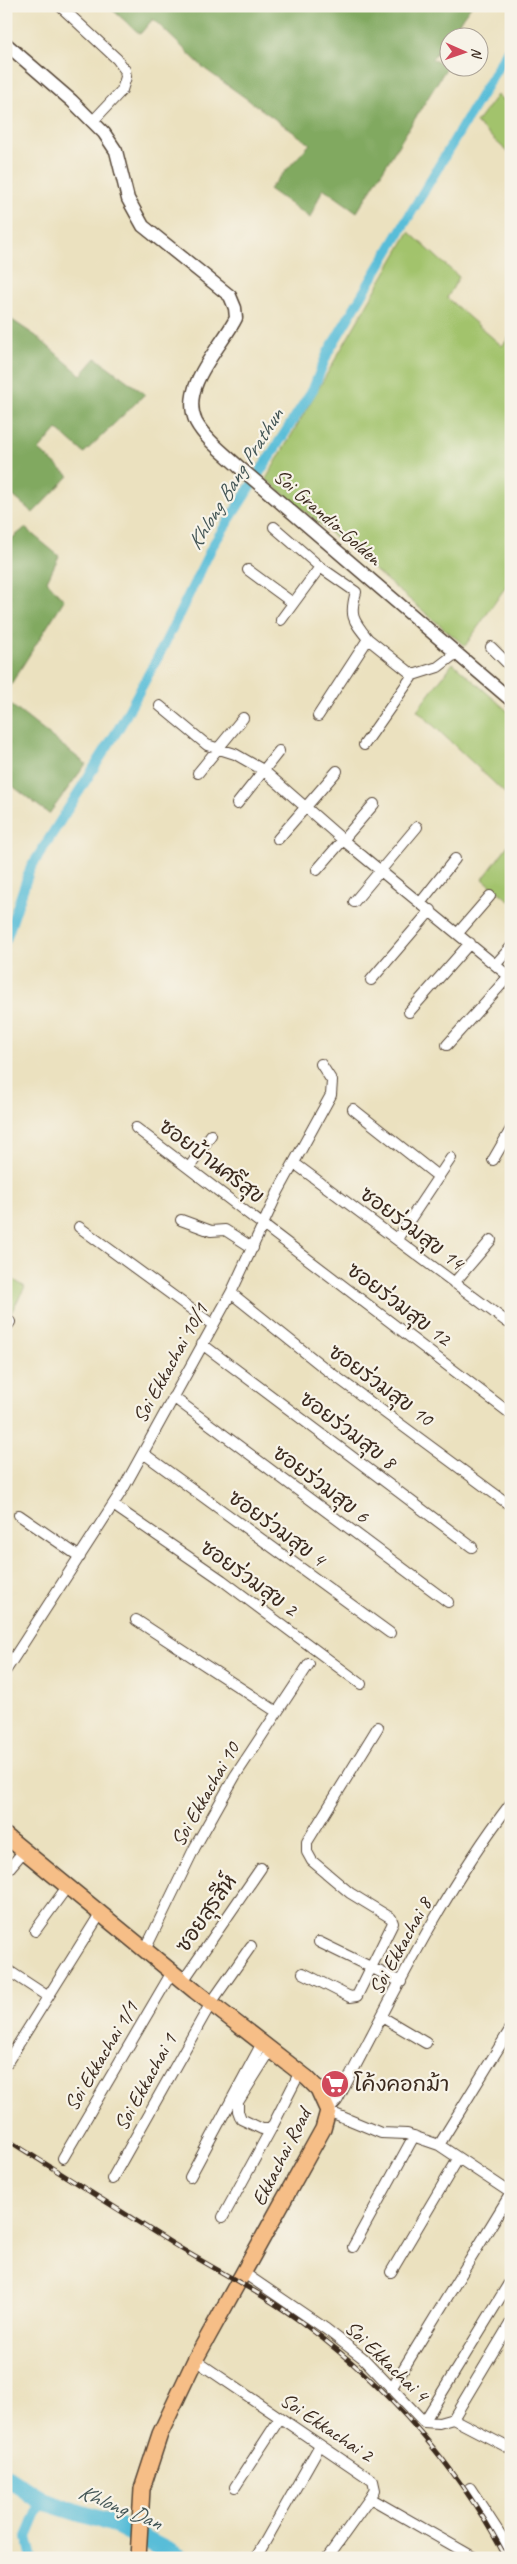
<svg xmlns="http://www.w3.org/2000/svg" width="517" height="2564" font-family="Caveat,'Playpen Sans Thai',sans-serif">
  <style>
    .green { fill: #a2c36c; stroke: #6e7645 }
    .forest { fill: #81a960; stroke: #5e6a3f }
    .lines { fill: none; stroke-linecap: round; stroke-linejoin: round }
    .canal { stroke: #59bdd8; stroke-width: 10 }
    .river { stroke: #59bdd8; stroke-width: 18 }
    .minor-casing { stroke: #554536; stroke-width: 12 }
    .tertiary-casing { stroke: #554536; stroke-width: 15 }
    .primary-casing { stroke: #554536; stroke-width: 18 }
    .minor { stroke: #fff; stroke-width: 10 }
    .tertiary { stroke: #fff; stroke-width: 12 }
    .primary { stroke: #f6be87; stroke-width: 15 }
    .rail-casing { stroke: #3b2a1e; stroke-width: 5 }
    .rail { stroke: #f7f3e8; stroke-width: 3; stroke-dasharray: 9; stroke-linecap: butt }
    .labels { text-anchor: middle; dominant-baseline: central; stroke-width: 4.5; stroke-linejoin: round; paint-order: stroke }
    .street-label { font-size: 21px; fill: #3b2a1e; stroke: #f7f3e8 }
    .poi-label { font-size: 21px; fill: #3b2a1e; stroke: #f7f3e8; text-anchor: start }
    .water-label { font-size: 22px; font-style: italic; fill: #445656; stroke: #f7f3e8 }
  </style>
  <rect width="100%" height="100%" fill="#f7f3e8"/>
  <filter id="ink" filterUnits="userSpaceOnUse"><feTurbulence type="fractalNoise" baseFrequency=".02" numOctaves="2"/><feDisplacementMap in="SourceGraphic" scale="10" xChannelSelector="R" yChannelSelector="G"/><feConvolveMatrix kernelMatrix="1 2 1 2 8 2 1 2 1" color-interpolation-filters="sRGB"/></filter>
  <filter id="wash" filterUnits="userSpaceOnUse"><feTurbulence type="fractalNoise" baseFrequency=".0096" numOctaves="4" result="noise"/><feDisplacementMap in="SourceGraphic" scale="20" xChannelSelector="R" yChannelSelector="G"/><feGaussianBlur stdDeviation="1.12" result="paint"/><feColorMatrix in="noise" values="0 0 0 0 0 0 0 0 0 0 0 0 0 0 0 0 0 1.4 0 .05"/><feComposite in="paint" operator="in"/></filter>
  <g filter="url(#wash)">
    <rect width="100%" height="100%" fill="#ebe1bf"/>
    <path class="green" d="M497 95 511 106V155L476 123Z
      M409 232 459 277 447 298 502 346 511 335V579L465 646 266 479Z
      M453 663 511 714 509 797 417 710Z
      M511 841V902L483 879Z
      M6 1275 25 1287 7 1320 6 1319Z"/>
    <path class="forest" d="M108 6H471L432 59 447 67 357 212 323 188 310 218 269 189 310 144 205 69 153 19 140 34Z
      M6 316 36 336 81 375 96 358 145 394 84 453 57 429 39 450 69 476 33 513 6 490Z
      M25 528 59 556 47 581 64 600 6 692V543Z
      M6 701 86 764 49 814 6 781Z"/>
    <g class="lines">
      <path class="canal" d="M6 940 30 869 119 728 159 655 213 545 313 389 328 352 511 45
        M32 2558 27 2537 42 2501"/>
      <path class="river" d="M6 2477 42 2501 114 2524 181 2558"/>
    </g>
  </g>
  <g filter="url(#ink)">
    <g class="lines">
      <defs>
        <path id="minor" d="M60 6 117 59 125 70 126 77 122 90 93 121
          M274 527 320 567 356 592C349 616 353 620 368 639
          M248 570 293 603
          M281 620 320 567
          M491 647 511 667
          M160 706 207 745 235 754 263 770 343 840 511 978
          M318 716 368 639 413 675
          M364 745 413 675 438 667 455 654
          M198 773 243 718
          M237 804 279 751
          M278 839 337 771
          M317 870 374 804
          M354 902 417 827
          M421 902 455 859
          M458 933 490 896
          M496 964 511 947
          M371 980 431 910
          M409 1012 470 943
          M447 1045 509 976
          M353 1109 439 1177
          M136 1128 511 1414
          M493 1160 511 1129
          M294 1163 507 1322
          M189 1168 211 1135
          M181 1220 211 1231 225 1230 253 1248
          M79 1227 213 1325
          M397 1239 451 1158
          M454 1283 491 1240
          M231 1293 327 1370 511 1506
          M6 1328 10 1322
          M202 1344 472 1547
          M173 1397 448 1602
          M143 1453 390 1633
          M113 1505 222 1580 361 1684
          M19 1515 80 1557
          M136 1620 277 1712
          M6 1670 123 1489 231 1293 279 1190 331 1095 332 1081 321 1064
          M6 1872 24 1851
          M35 1931 67 1887
          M319 1942 401 1982
          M145 1950 195 1847 235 1776 309 1664
          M6 1969 47 1996
          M303 1973 350 1997 357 1996 393 1923 391 1918 350 1893 312 1861 307 1852V1842L378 1727
          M183 1981 261 1868
          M382 2017 426 2043
          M270 2051 238 2102V2111L241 2119 262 2129H271L300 2072
          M6 2064 100 1914
          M439 2145 511 2028
          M63 2158 172 1972
          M190 2177 262 2043
          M112 2179 211 2003 251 1946
          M223 2217 271 2129
          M353 2247 414 2136
          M391 2272 458 2159
          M244 2273 326 2329 363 2358 424 2422 439 2423 453 2419 511 2449
          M195 2360 373 2481 375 2490 370 2498 475 2558
          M391 2389 511 2193 439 2145 407 2134 381 2133 328 2111 337 2101C391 2000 441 1894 511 1803
          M453 2419 511 2322
          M424 2422 511 2280
          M235 2487 280 2418
          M470 2488 511 2551
          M257 2556 320 2445
          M327 2558 370 2498"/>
        <path id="tertiary" d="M6 44 72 101 104 133 116 151 128 199 143 226 230 296 235 308 236 318C222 347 179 386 196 422 205 439 225 454 239 467L511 700"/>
        <path id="primary" d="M6 1836 195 1991 307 2078 318 2089 328 2111 323 2129 195 2360 160 2434 142 2489 138 2558"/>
      </defs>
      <use href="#minor" class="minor-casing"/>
      <use href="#tertiary" class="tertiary-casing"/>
      <use href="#primary" class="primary-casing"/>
      <use href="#minor" class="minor"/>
      <use href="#tertiary" class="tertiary"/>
      <use href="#primary" class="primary"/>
      <defs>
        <path id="rail" d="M6 2139C61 2173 115 2208 170 2242 215 2270 265 2294 308 2327 388 2387 460 2469 506 2558"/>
      </defs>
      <use href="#rail" class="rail-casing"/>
      <use href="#rail" class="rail"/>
    </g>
  </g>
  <defs>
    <symbol id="supermarket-disc" viewBox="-11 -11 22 22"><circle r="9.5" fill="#d1495b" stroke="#f7f3e8"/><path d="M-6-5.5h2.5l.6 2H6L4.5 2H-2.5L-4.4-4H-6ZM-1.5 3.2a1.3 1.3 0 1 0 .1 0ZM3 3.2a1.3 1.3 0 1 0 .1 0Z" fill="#fff"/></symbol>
  </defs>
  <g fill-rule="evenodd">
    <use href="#supermarket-disc" x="319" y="2068" width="32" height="32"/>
  </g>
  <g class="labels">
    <g class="street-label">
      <text transform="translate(328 517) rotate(41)">Soi Grandio-Golden</text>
      <text transform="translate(212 1161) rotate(37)">ซอยบ้านศรีสุข</text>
      <text transform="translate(412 1228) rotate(37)">ซอยร่วมสุข 14</text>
      <text transform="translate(399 1304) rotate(37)">ซอยร่วมสุข 12</text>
      <text transform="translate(170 1363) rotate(-61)">Soi Ekkachai 10/1</text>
      <text transform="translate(381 1385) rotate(36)">ซอยร่วมสุข 10</text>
      <text transform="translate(348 1430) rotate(37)">ซอยร่วมสุข 8</text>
      <text transform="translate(321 1484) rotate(37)">ซอยร่วมสุข 6</text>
      <text transform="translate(277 1528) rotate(36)">ซอยร่วมสุข 4</text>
      <text transform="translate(249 1578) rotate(36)">ซอยร่วมสุข 2</text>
      <text transform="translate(205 1794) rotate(-60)">Soi Ekkachai 10</text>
      <text transform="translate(206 1913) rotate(-55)">ซอยสุรสีห์</text>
      <text transform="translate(400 1946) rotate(-61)">Soi Ekkachai 8</text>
      <text transform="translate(101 2056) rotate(-59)">Soi Ekkachai 1/1</text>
      <text transform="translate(145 2082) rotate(-61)">Soi Ekkachai 1</text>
      <text transform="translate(281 2157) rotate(-63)">Ekkachai Road</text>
      <text transform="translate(387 2361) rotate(44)">Soi Ekkachai 4</text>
      <text transform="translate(327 2427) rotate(34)">Soi Ekkachai 2</text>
    </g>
    <g class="poi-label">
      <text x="354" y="2084">โค้งคอกม้า</text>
    </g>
    <g class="water-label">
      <text transform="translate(235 479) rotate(-58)">Khlong Bang Prathun</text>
      <text transform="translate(120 2507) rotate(22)">Khlong Dan</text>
    </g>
  </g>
  <rect width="517" height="2564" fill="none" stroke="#f7f3e8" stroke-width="25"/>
  <g transform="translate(464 52) rotate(92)"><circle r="24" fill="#f7f3e8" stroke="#aca397"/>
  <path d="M0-4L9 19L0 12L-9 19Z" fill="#d1495b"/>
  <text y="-8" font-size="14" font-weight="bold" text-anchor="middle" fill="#3b2a1e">N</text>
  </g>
</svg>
